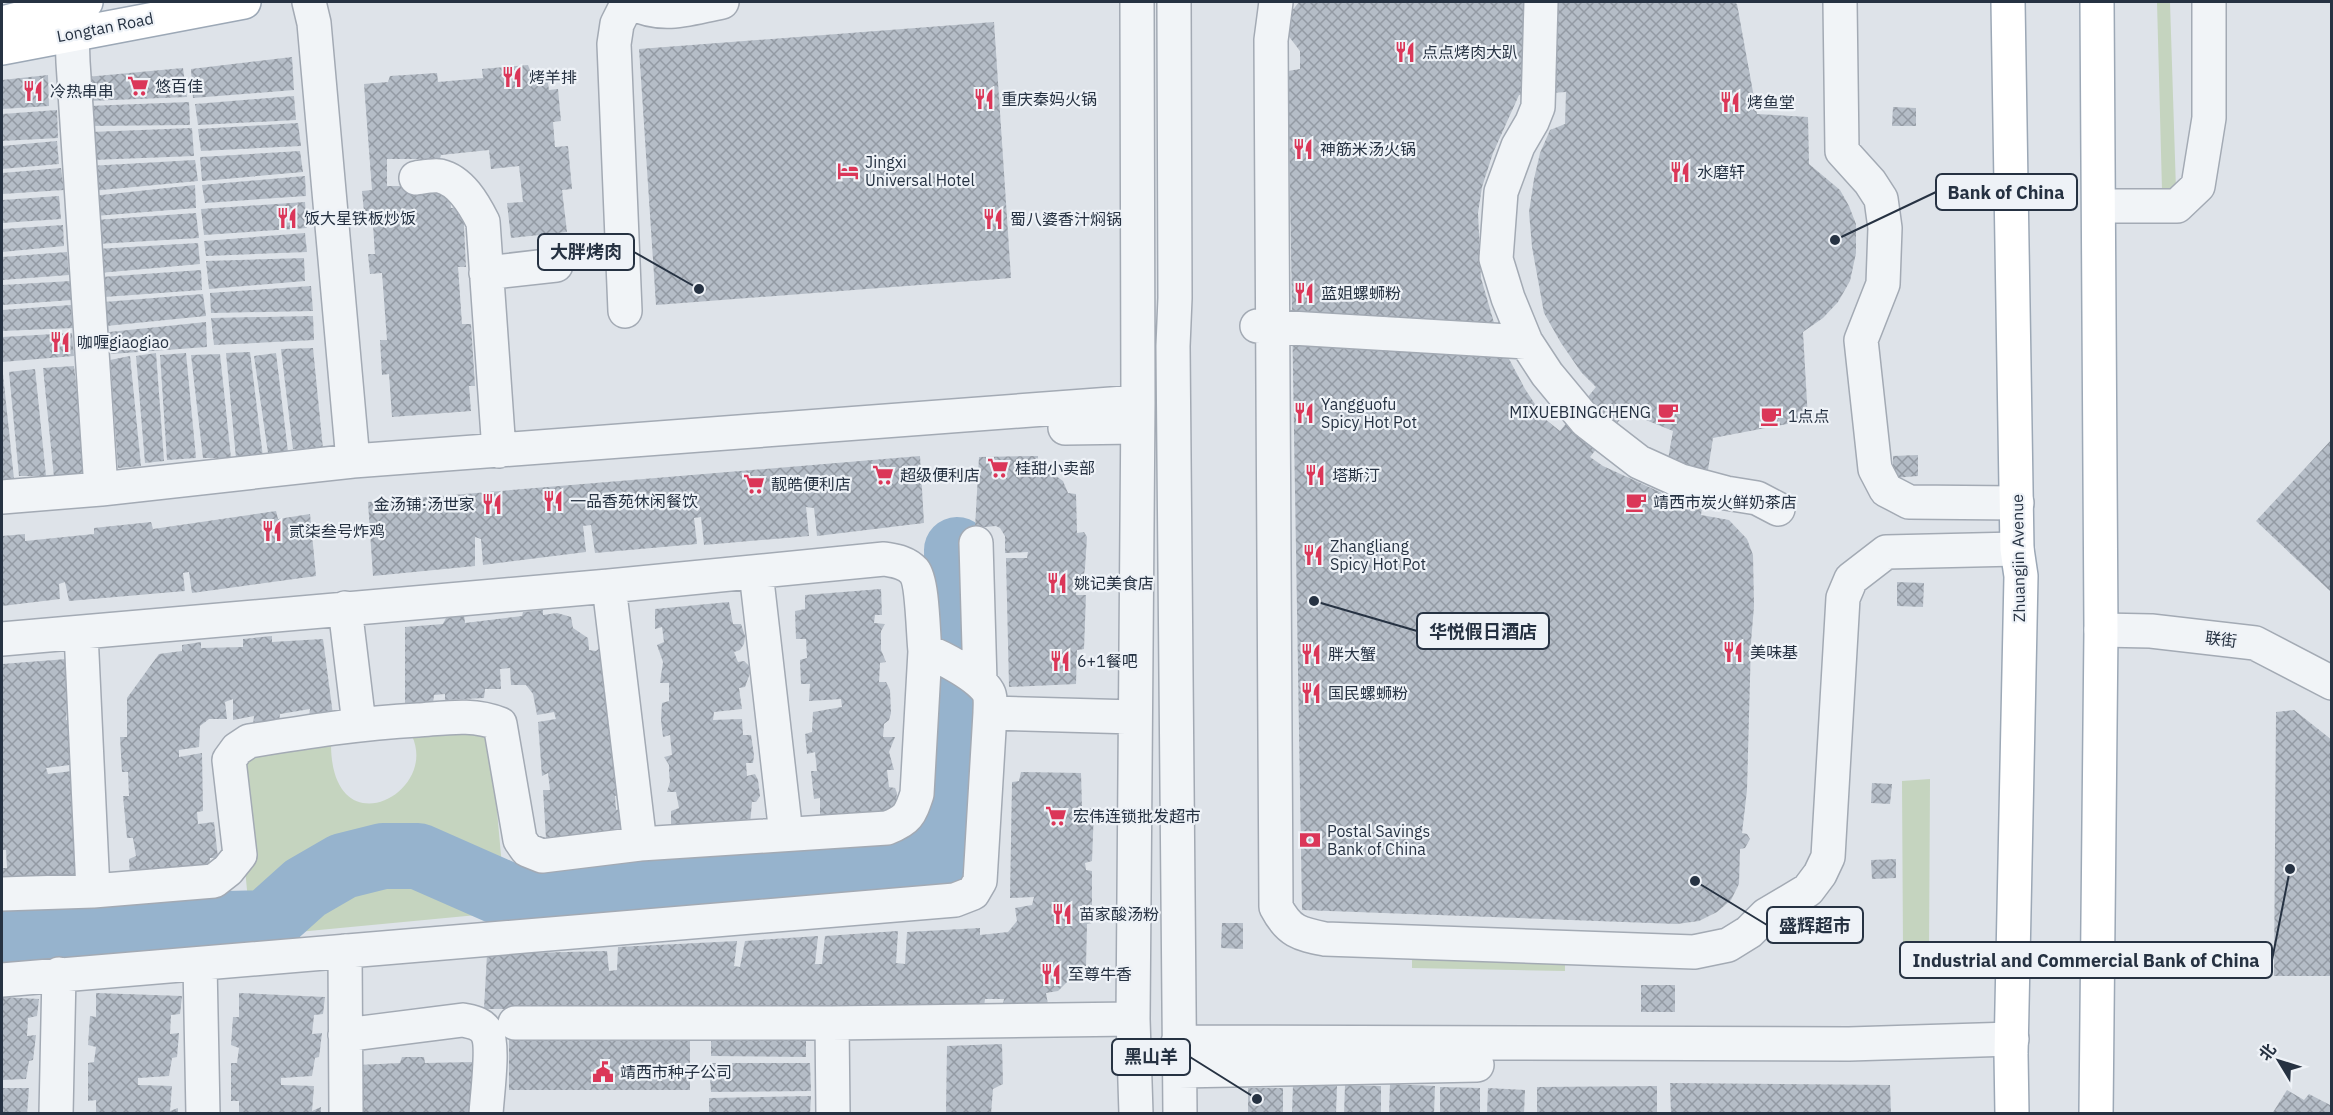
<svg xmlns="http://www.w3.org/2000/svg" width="2333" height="1115" font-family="'IBM Plex Sans','Noto Sans SC',sans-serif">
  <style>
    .grass { fill: #c5d4bf }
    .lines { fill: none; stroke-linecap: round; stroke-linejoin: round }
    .river { stroke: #96b3cd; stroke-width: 66 }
    .building { fill: url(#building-cross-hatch); fill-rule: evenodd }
    .minor-casing { stroke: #a3aab4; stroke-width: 36 }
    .major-casing { stroke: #9ca8b6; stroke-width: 36 }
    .minor { stroke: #f1f4f7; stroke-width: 33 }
    .major { stroke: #fff; stroke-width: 33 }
    .labels { text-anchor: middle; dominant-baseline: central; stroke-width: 4.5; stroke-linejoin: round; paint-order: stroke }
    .street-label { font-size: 16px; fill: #263242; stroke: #eef2f7 }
    .poi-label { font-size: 16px; fill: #263242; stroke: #eef2f7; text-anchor: start }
    .leader { fill: none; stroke: #263242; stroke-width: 2 }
    .callout-dot { fill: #263242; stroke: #eef2f7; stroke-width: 2 }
    .callout { fill: #eef2f7; stroke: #263242; stroke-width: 2 }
    .callout-label { font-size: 18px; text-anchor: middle; font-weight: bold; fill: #263242 }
  </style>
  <defs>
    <pattern id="building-cross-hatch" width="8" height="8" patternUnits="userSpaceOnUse" patternTransform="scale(1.5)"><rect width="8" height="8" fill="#b5bdc7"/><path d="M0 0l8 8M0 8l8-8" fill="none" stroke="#939aa3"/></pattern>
  </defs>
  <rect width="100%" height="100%" fill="#dee3e9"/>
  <path class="grass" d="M2157 2H2170L2176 190H2162Z
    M473 728 490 734 503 877 489 869 428 844 409 840 390 839 345 848 326 858 280 891 262 909 249 911 235 764 241 754 331 745C332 849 439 794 412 736Z
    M1930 779 1929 950H1903L1902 781Z
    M382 869 415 873 444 884 498 913 277 934 322 895 352 876Z
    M1412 952 1565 954V971L1412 968Z"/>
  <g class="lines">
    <path class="river" d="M2 939 107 927 266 923 305 888 343 866 383 856H418L527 904 661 881 858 861 925 860 941 856 949 841 947 808 958 635 957 550"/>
  </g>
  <path class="building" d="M1299 2H1733L1737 4 1757 114 1808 117 1809 164 1840 190 1849 206 1856 224V253L1850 281 1838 302 1823 318 1803 332 1808 420 1713 438 1701 515 1729 520 1747 539 1753 555 1754 606 1751 642 1747 790 1742 833 1747 834 1750 839 1745 848 1740 849 1739 884 1731 900 1717 912 1699 921 1677 924 1302 910 1288 71 1300 69V51L1287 34V17ZM1566 92 1565 124 1550 130 1540 153 1534 179 1529 212 1532 247 1544 313 1561 343 1581 372 1596 387 1560 431 1545 419 1525 389 1499 340 1481 278 1478 213 1482 187 1493 153 1519 95ZM1626 412 1673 431 1662 493 1603 466 1590 457Z
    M994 22 1011 278 656 305 639 49Z
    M292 57 294 90 193 98 191 69Z
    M528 65 531 73 552 71 553 81 548 83 549 90 558 89 561 121 553 122 555 147 568 146 572 189 562 190 567 232 511 238 507 203 523 202 519 166 491 169 489 150 441 155 440 159H387V186H402L405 192 450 189 451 208 463 207 466 267H458L462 324H471L475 386H469L471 411 392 417 389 374 382 375 380 340H387L382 273 370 274 368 254H375L372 211 364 212 362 191 372 190 364 84 388 82 390 76 437 73 438 82 483 78 482 69Z
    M183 68 187 97 88 101 86 77Z
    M48 75 49 106 2 109V80Z
    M294 96 296 120 198 125 195 104Z
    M189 102 190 125 88 126V106Z
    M1893 107 1916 108V126H1892Z
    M57 110 58 138 2 141V114Z
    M298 123 301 146 201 151 198 129Z
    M192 128 194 156 92 160 91 132Z
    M57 141 59 164 2 169V146Z
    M300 151 303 172 202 181 200 157Z
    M195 160 198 181 91 191 89 166Z
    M61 168 64 190 2 194V173Z
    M305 176 306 196 205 203 202 185Z
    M195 185 196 208 95 216 92 196Z
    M59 196 61 219 2 223V200Z
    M305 202 307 228 204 235 201 209Z
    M196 213 199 238 97 244 95 220Z
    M63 225 64 246 2 252V229Z
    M305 233 307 252 206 256 204 241Z
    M198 243 200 264 99 273 96 249Z
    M67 252 69 275 2 280V257Z
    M304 258 305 281 209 289 206 261Z
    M201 270 202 290 104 297 101 277Z
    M71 281 72 300 2 305V285Z
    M311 286 313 311 211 313 210 293Z
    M203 294 206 316 106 326 104 302Z
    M71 305 73 328 2 331V310Z
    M313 316 314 340 214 345 211 318Z
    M206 322 207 347 111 354 109 332Z
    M72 333 74 356 2 362V337Z
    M313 348 323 449H293L281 349Z
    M250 352 263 457 236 458 226 353Z
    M156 353 164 461 145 463 136 356Z
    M186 353 196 458 167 460 160 355Z
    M276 353 288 452 268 453 254 356Z
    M220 354 231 458H203L191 355Z
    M130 356 141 466 118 468 110 360Z
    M74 366 87 478 54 477 43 368Z
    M35 369 46 476H19L9 372Z
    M2 374H3L14 479H2Z
    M2332 439V589L2330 591 2256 521Z
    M1918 455V476L1893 478V456Z
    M920 456 924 523 817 536 814 508 806 507 809 536 704 545 701 517 694 518 697 544 595 553 591 525 583 526 586 552 483 565 481 539 475 537V566L373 576 368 502Z
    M1038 456V470L1047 471 1056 476 1063 481 1068 493 1076 494 1077 533 1084 532 1087 537 1085 568 1083 580 1077 581 1076 595H1086L1084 649 1077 650 1076 684 1009 687 1006 558H1027L1028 552 1005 553V536L1000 528 996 526 975 528 979 457Z
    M276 511 278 519 310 514 316 576 192 593 189 572 183 573 185 591 69 601 65 582 59 584 60 599 2 606V536L25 534V541L94 534V528L151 522 153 529Z
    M1897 582 1924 583 1923 607 1897 606Z
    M881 589 882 615H875L874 623 885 624 881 631V650L886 662 880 663 879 682H886L890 690 891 713 889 720 884 724 883 737H895L889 752 894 770H887L889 787 895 788 897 793 895 810 820 817V798L814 799 811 771H817L815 752 807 754 805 734 812 732 813 712 842 707 841 699 809 701 810 684H801L800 660 807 658 806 639H796L795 611 805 609V595Z
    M729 602 733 624H741L745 636 744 644 740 650 734 652 738 662 744 661 749 666 750 673 745 687 739 688 742 709 714 712 713 720 742 719 743 735H751L754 755 753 763H746L747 776 755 774 758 780 760 796 756 802H752L750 824 671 831V811L679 808 676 792H667L670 782 669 772V765L664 757 672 755 670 735 663 737 661 720 662 703 669 701V683H660L663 662 657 645 664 642 662 627 655 629V609Z
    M543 610V615L557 613 571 617 573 628 588 638 589 650 596 651 602 646 604 688 615 687 612 750 621 749 623 793 615 796 616 810 625 808V831L561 842V837L546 838 543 790H550L548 773 542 776 538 722 556 719 554 712 537 715 533 694 526 685H511L510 668 500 669 501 689H485L484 698 445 700V694L434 695 433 703 405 704V627L443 624 446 618 464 615 465 623 522 616 523 612Z
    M272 636V642L323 639 333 715 309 717 310 709 280 714 279 722 253 725 254 716 233 720V699L225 702 227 719H209L200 726 199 747 179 750V757L202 753 203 811 197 812 198 824 214 822 218 858H210L209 871 130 877 129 859 136 856 133 838H127L123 796H129L128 772H122L120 737H127V698L159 654 182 651V645L201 642V648L243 647V639Z
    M67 659 75 707 67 708 66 720 76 719 71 743 70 765 46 768 48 774 72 771 77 859 75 879 2 886V868H7L6 850H2V664Z
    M2294 710 2332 740V976H2274L2276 712Z
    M1021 772 1081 773 1082 809 1094 808 1092 861 1085 863 1086 870 1092 871V923L1087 924 1086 966 1075 968 1071 978 1058 991 1046 993 1048 1004 1002 1008 1004 999H985L984 1007 484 1009 487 954 607 951 609 971 617 970 618 947 737 941 734 966 740 967 745 941 818 936 815 964H822L825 936 898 931 896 963 905 964 907 932 980 928V935L1008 932 1017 921 1015 908 1032 905 1034 897 1010 898 1012 782 1019 781Z
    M1872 783 1892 784 1890 804 1871 803Z
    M1896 859V878L1872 879 1871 860Z
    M1222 923H1243V949L1221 948Z
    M1641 985H1675V1012H1641Z
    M96 993 182 996 180 1014 171 1015 170 1034 179 1033 177 1057 172 1058 169 1076 138 1078V1085L172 1086 170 1111 178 1108V1114H96V1100L88 1101V1063L94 1062 96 1047 88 1045 90 1016 96 1017Z
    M239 993 325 997 323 1014 314 1015 312 1034 322 1033 319 1057 315 1058 312 1076 281 1078V1085L314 1086 312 1111 321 1107V1114H239V1101H231V1063H237L239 1048 231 1045 233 1017H239Z
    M2 997 39 999 37 1016 28 1018 27 1036 36 1035 33 1060 29 1061 26 1079 2 1080Z
    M806 1030V1057L711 1056V1036Z
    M509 1037H690V1090H509Z
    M1002 1044 1003 1084 993 1089 991 1114H946L947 1046Z
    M402 1057H424L425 1063 473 1062V1114H358V1065L400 1063Z
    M709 1063H810L811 1091 711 1092Z
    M1670 1083 1890 1085 1891 1114H1671Z
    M1390 1084 1435 1086 1434 1114H1389Z
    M1293 1085 1337 1086 1336 1114H1292Z
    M1345 1085 1381 1086V1114H1344Z
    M1657 1086V1114H1537V1087Z
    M1440 1087 1480 1088V1114H1440Z
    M2 1088H29L27 1114H2Z
    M1248 1088H1283V1114H1248Z
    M1488 1088 1525 1090 1524 1114H1487Z
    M2287 1090 2304 1100 2309 1094 2332 1106V1114H2272Z
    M811 1096 810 1114H709V1098Z"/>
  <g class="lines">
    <defs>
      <path id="minor" d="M309 2 314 23 353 461
        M629 2C664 19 686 9 722 2
        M1174 2 1175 298 1173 346 1180 1114
        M1276 2 1271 40 1276 907C1289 932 1300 934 1325 939L1694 952 1728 945 1749 932 1766 915 1808 890 1820 874 1828 857 1843 598 1851 579 1886 552 2017 549
        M1541 2 1538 107 1532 122 1518 146 1501 192 1496 259 1508 298 1526 342 1547 374 1586 421 1639 462 1681 481 1726 493 1757 498 1778 509
        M1840 2 1842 151 1870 182 1881 199 1885 228 1883 284 1861 340 1875 469 1886 490 1909 502 2017 503
        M72 33 73 62 101 489
        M416 178C423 177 433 175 440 176 461 181 474 204 483 222L499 451
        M2099 206H2177L2198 186 2209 118V2
        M486 273 556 265
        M625 311 614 44 617 24 628 2
        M1257 326 1526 342
        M1065 428 1137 427
        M2 497 101 489 353 461 1138 402
        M976 543 980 682
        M756 572 786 834
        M609 586 640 844
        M345 608 359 724
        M2101 630 2151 631 2255 643 2332 683
        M81 633 93 891
        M2 639 609 586 884 559C895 561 906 562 914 571 923 582 923 635 925 651 940 656 983 678 989 694 991 699 990 707 990 713L1135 717
        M2 894 93 891 214 881 228 870 240 855 229 760 237 749 249 741C305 732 361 723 418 720 446 718 473 713 500 724L520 840 527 850 542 856 640 844 887 828C908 820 910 815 917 794L925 651
        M345 951 346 1114
        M200 964 203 1114
        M2 980 955 900 973 893 980 881 990 713
        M515 1023H832L1133 1019
        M832 1023 833 1114
        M345 1035 463 1020C472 1022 482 1023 487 1033 494 1046 487 1096 486 1114
        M1178 1042 1849 1044 2012 1039
        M1179 1071 1477 1065
        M56 1114 59 974
        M1136 1114 1133 1019 1138 402 1137 2"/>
      <path id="major" d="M2008 2 2017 549 2021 576 2011 1054 2012 1114
        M2 23 86 2
        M2 48 244 2
        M2096 1114 2101 630 2097 2"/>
    </defs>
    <use href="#minor" class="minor-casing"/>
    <use href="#major" class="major-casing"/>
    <use href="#minor" class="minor"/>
    <use href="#major" class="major"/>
  </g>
  <defs>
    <symbol id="restaurant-bare" viewBox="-9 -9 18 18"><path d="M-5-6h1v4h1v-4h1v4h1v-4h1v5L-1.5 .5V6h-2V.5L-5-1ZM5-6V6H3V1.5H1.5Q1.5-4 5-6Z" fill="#db3658" stroke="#eef2f7" stroke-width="2.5" paint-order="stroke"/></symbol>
    <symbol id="supermarket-bare" viewBox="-9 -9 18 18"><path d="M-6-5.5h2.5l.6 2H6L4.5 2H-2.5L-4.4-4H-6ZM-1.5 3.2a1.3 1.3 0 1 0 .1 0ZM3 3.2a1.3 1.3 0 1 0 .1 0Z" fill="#db3658" stroke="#eef2f7" stroke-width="2.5" paint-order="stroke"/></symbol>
    <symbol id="hotel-bare" viewBox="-9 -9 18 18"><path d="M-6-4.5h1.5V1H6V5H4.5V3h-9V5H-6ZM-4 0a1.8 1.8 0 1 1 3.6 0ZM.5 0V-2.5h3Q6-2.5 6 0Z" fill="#db3658" stroke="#eef2f7" stroke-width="2.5" paint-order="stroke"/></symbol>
    <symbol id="cafe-bare" viewBox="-9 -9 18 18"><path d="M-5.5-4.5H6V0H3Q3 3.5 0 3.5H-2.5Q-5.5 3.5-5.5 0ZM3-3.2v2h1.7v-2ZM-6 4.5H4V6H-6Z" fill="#db3658" stroke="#eef2f7" stroke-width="2.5" paint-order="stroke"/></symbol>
    <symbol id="bank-bare" viewBox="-9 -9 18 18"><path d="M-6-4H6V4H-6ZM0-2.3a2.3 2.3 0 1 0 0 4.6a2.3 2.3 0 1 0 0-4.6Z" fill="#db3658" stroke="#eef2f7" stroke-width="2.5" paint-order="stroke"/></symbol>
    <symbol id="civic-bare" viewBox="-9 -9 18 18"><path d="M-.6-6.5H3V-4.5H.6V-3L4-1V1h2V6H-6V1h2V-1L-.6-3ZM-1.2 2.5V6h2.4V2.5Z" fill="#db3658" stroke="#eef2f7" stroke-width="2.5" paint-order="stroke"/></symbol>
  </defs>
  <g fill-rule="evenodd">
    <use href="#restaurant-bare" x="1390" y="37" width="30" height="30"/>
    <use href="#restaurant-bare" x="497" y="62" width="30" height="30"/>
    <use href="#supermarket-bare" x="123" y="71" width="30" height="30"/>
    <use href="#restaurant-bare" x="18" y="76" width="30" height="30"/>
    <use href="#restaurant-bare" x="969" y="84" width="30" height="30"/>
    <use href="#restaurant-bare" x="1715" y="87" width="30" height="30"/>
    <use href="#restaurant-bare" x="1288" y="134" width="30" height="30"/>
    <use href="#hotel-bare" x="833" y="156" width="30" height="30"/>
    <use href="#restaurant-bare" x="1665" y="157" width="30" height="30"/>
    <use href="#restaurant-bare" x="272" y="203" width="30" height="30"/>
    <use href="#restaurant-bare" x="978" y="204" width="30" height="30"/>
    <use href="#restaurant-bare" x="1289" y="278" width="30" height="30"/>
    <use href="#restaurant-bare" x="45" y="327" width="30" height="30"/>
    <use href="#cafe-bare" x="1653" y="397" width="30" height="30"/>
    <use href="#restaurant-bare" x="1289" y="398" width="30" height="30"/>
    <use href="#cafe-bare" x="1756" y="401" width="30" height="30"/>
    <use href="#supermarket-bare" x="983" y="453" width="30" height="30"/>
    <use href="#supermarket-bare" x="868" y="460" width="30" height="30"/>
    <use href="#restaurant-bare" x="1300" y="460" width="30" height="30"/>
    <use href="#supermarket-bare" x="739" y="469" width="30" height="30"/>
    <use href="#restaurant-bare" x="538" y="486" width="30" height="30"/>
    <use href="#cafe-bare" x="1621" y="487" width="30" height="30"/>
    <use href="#restaurant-bare" x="477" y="489" width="30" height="30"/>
    <use href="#restaurant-bare" x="257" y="516" width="30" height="30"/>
    <use href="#restaurant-bare" x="1298" y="540" width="30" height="30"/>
    <use href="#restaurant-bare" x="1042" y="568" width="30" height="30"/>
    <use href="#restaurant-bare" x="1718" y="637" width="30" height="30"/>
    <use href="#restaurant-bare" x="1296" y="639" width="30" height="30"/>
    <use href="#restaurant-bare" x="1045" y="646" width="30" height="30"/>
    <use href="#restaurant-bare" x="1296" y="678" width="30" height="30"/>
    <use href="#supermarket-bare" x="1041" y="801" width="30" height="30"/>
    <use href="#bank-bare" x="1295" y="825" width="30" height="30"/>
    <use href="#restaurant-bare" x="1047" y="899" width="30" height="30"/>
    <use href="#restaurant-bare" x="1036" y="959" width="30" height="30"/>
    <use href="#civic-bare" x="588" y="1057" width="30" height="30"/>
  </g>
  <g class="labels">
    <g class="street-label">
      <text transform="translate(105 27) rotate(-11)">Longtan Road</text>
      <text transform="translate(2018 558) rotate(-91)">Zhuangjin Avenue</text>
      <text transform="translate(2221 639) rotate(7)">联街</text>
    </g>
    <g class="poi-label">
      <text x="1422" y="52">点点烤肉大趴</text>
      <text x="529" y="77">烤羊排</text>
      <text x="155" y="86">悠百佳</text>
      <text x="50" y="91">冷热串串</text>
      <text x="1001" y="99">重庆秦妈火锅</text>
      <text x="1747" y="102">烤鱼堂</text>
      <text x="1320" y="149">神筋米汤火锅</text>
      <text x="865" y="162">Jingxi<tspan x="865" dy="18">Universal Hotel</tspan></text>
      <text x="1697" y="172">水磨轩</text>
      <text x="304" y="218">饭大星铁板炒饭</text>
      <text x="1010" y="219">蜀八婆香汁焖锅</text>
      <text x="1321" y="293">蓝姐螺蛳粉</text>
      <text x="77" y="342">咖喱giaogiao</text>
      <text x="1321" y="404">Yangguofu<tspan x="1321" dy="18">Spicy Hot Pot</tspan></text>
      <text x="1651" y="412" text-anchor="end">MIXUEBINGCHENG</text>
      <text x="1788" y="416">1点点</text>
      <text x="1015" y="468">桂甜小卖部</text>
      <text x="900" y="475">超级便利店</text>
      <text x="1332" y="475">塔斯汀</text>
      <text x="771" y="484">靓皓便利店</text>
      <text x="570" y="501">一品香苑休闲餐饮</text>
      <text x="1653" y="502">靖西市炭火鲜奶茶店</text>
      <text x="475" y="504" text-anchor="end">金汤铺·汤世家</text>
      <text x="289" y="531">贰柒叁号炸鸡</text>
      <text x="1330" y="546">Zhangliang<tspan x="1330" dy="18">Spicy Hot Pot</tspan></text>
      <text x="1074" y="583">姚记美食店</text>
      <text x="1750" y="652">美味基</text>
      <text x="1328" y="654">胖大蟹</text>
      <text x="1077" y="661">6+1餐吧</text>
      <text x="1328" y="693">国民螺蛳粉</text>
      <text x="1073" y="816">宏伟连锁批发超市</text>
      <text x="1327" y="831">Postal Savings<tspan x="1327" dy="18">Bank of China</tspan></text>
      <text x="1079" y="914">苗家酸汤粉</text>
      <text x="1068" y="974">至尊牛香</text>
      <text x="620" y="1072">靖西市种子公司</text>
    </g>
  </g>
  <path class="leader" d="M1835 240L1936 192M699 289L634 252M1314 601L1417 631M1695 881L1767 925M2290 869L2272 960M1257 1099L1190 1057"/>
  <g class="callout-dot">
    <circle cx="1835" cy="240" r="6"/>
    <circle cx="699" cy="289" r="6"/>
    <circle cx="1314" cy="601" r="6"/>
    <circle cx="1695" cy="881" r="6"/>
    <circle cx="2290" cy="869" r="6"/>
    <circle cx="1257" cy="1099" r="6"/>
  </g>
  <g class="callout">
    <rect x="1936" y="174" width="141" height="36" rx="6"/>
    <rect x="538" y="234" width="96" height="36" rx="6"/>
    <rect x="1417" y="613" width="132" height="36" rx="6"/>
    <rect x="1767" y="907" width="96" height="36" rx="6"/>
    <rect x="1900" y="942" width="372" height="36" rx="6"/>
    <rect x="1112" y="1039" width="78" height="36" rx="6"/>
  </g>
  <g class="callout-label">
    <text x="2006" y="199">Bank of China</text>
    <text x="586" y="258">大胖烤肉</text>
    <text x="1483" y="638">华悦假日酒店</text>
    <text x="1815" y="932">盛辉超市</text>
    <text x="2086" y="967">Industrial and Commercial Bank of China</text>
    <text x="1151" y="1063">黑山羊</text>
  </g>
  <rect width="2333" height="1115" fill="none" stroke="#263242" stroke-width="6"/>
  <g transform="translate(2279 1061) rotate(308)" stroke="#eef2f7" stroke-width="4.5" paint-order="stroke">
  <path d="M0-4.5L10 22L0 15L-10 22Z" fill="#263242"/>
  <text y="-9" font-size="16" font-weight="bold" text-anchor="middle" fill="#263242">北</text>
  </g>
</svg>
